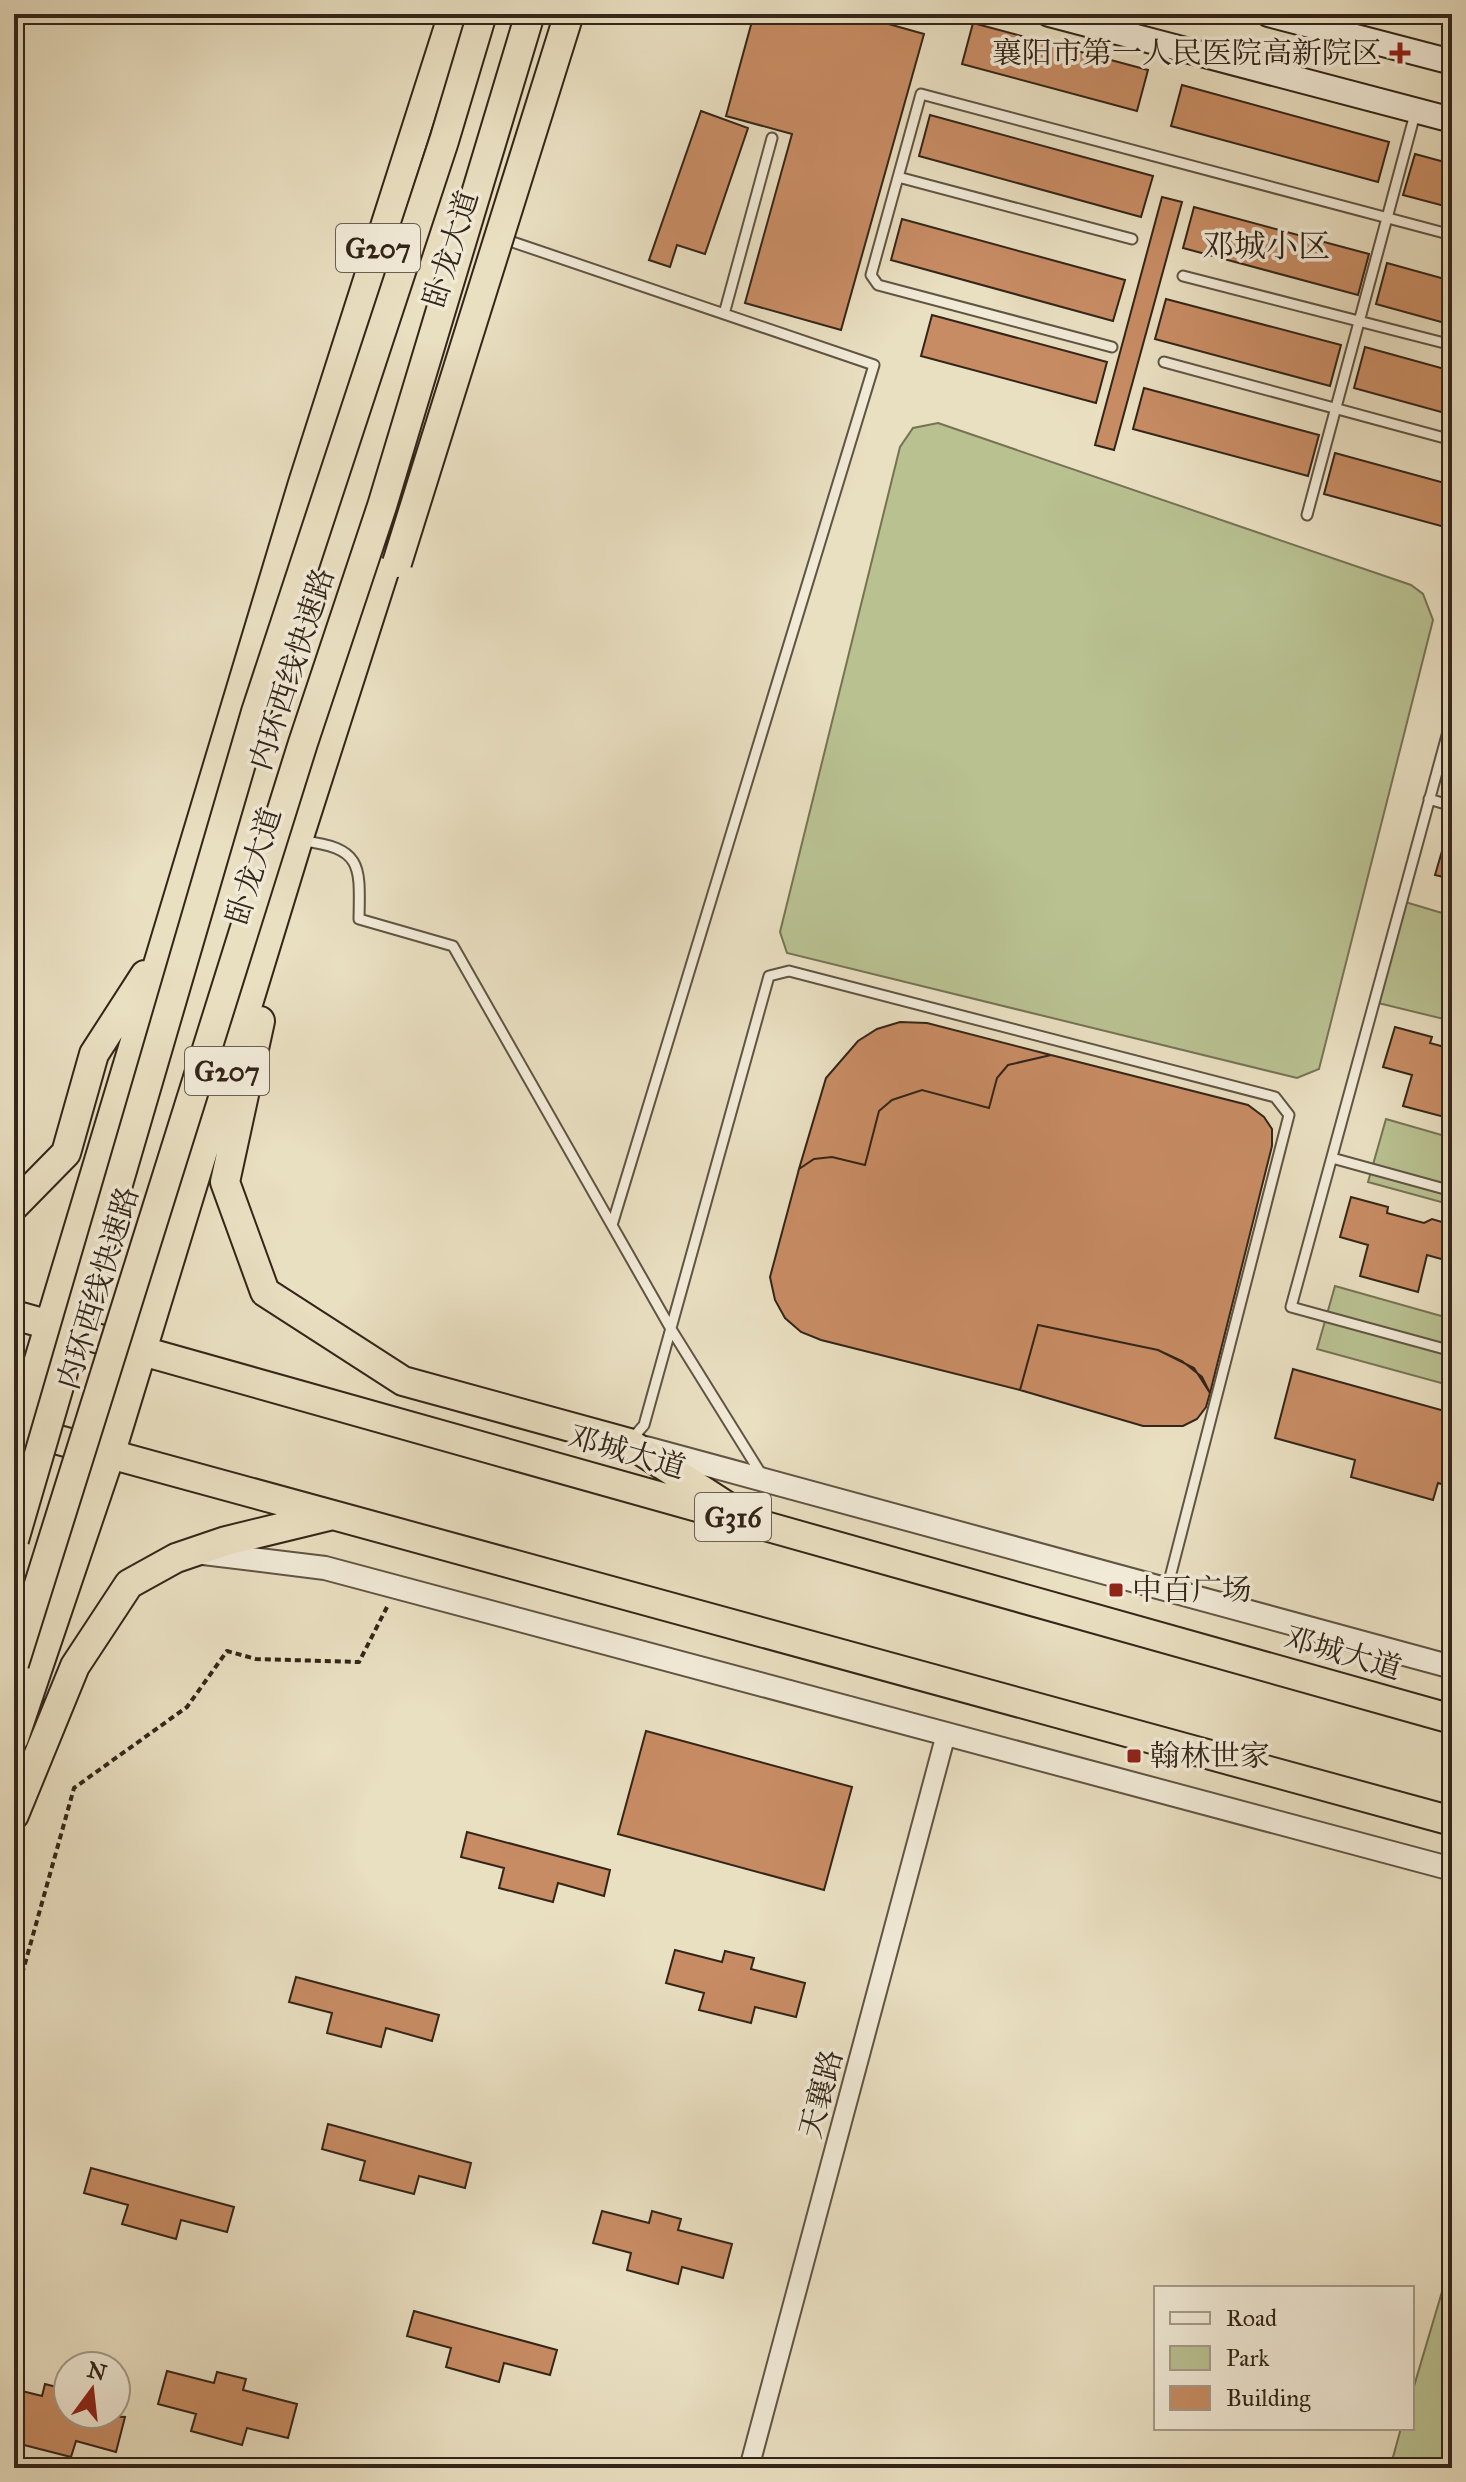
<svg xmlns="http://www.w3.org/2000/svg" width="1466" height="2482" font-family="'IM FELL Great Primer','Noto Serif SC',serif">
  <style>
    .green { fill: #b9c191; stroke: #767355; stroke-width: 2 }
    .building { fill: #c88c64; stroke: #332519; stroke-width: 2 }
    .lines { fill: none; stroke-linecap: round; stroke-linejoin: round }
    .service-casing { stroke: #605443; stroke-width: 13 }
    .minor-casing { stroke: #605443; stroke-width: 22 }
    .tertiary-casing { stroke: #605443; stroke-width: 26 }
    .secondary-casing { stroke: #332519; stroke-width: 28 }
    .trunk-casing { stroke: #332519; stroke-width: 32 }
    .path { stroke: #332519; stroke-width: 4; stroke-dasharray: 6 4; stroke-linecap: butt }
    .service { stroke: #f1ead7; stroke-width: 9 }
    .minor { stroke: #f1ead7; stroke-width: 18 }
    .tertiary { stroke: #f1ead7; stroke-width: 22 }
    .secondary { stroke: #f1ead7; stroke-width: 24 }
    .trunk { stroke: #e9dfc1; stroke-width: 28 }
    .trunk-bridge-casing { stroke: #332519; stroke-width: 32; stroke-linecap: butt }
    .trunk-bridge { stroke: #e9dfc1; stroke-width: 28 }
    .poi-dot { fill: #8f2418; stroke: #f1ead7; stroke-width: 3 }
    .labels { text-anchor: middle; dominant-baseline: central; stroke-width: 7; stroke-linejoin: round; paint-order: stroke }
    .shield { fill: #f1ead7; stroke: #6c6052; stroke-width: 2 }
    .shield-label { font-size: 28px; font-weight: bold; fill: #332519 }
    .poi-label { font-size: 30px; fill: #332519; stroke: #f1ead7; text-anchor: start }
    .street-label { font-size: 30px; fill: #332519; stroke: #f1ead7 }
    .neighbourhood-label { font-size: 32px; fill: #332519; stroke: #f1ead7 }
  </style>
  <rect width="100%" height="100%" fill="#e9dfc1"/>
  <filter id="stains"><feTurbulence type="fractalNoise" baseFrequency=".0025" numOctaves="4"/><feColorMatrix values="0 0 0 0 .2 0 0 0 0 .09 0 0 0 0 .02 0 0 0 .5 -.17"/></filter>
  <radialGradient id="worn" r=".72"><stop offset=".6" stop-color="#630" stop-opacity="0"/><stop offset="1" stop-color="#630" stop-opacity=".3"/></radialGradient>
  <path class="green" d="M938 423 1411 585 1423 594 1433 620 1319 1069 1297 1078 787 953 780 932 900 447 913 428Z
    M1402 901 1452 916V1021L1374 1002Z
    M1386 1119 1452 1138V1205L1368 1182Z
    M1335 1286 1452 1319V1386L1317 1349Z
    M1452 2258V2468H1390L1401 2428H1412V2393Z"/>
  <path class="building" d="M754 14H853L924 34 841 330 745 303 792 134 726 116Z
    M973 23 1148 70 1137 111 962 64Z
    M1182 85 1389 142 1378 182 1171 126Z
    M701 111 748 128 705 254 677 245 670 267 649 260Z
    M930 115 1153 176 1141 217 919 156Z
    M1415 154 1452 164V208L1403 195Z
    M1162 197 1182 202 1114 450 1095 445Z
    M1194 207 1369 254 1358 295 1183 248Z
    M902 219 1125 280 1113 321 891 260Z
    M1387 263 1452 281V325L1376 304Z
    M1166 299 1341 345 1330 386 1155 339Z
    M932 315 1107 362 1096 403 921 356Z
    M1365 347 1452 371V415L1354 388Z
    M1144 388 1319 435 1308 476 1133 429Z
    M1335 453 1452 485V529L1324 494Z
    M1447 834 1452 836V879L1435 875Z
    M900 1022 927 1023 1051 1055 1008 1065 997 1078 989 1108 922 1090 892 1100 879 1111 865 1165 832 1157 814 1159 799 1169 826 1078 858 1041 877 1029Z
    M1395 1027 1432 1037 1430 1043 1452 1049V1119L1403 1106 1412 1075 1383 1067Z
    M1051 1055 1248 1105 1264 1117 1272 1129V1146L1210 1393 1194 1368 1158 1350 1038 1325 1020 1390 821 1340 801 1332 785 1318 775 1300 770 1277 799 1169 814 1159 832 1157 865 1165 879 1111 892 1100 922 1090 989 1108 997 1078 1008 1065Z
    M1351 1197 1388 1207 1387 1213 1424 1223 1432 1219 1452 1225V1262L1427 1255 1418 1292 1360 1276 1368 1245 1340 1237Z
    M1038 1325 1158 1350 1182 1361 1202 1377 1210 1393 1206 1407 1197 1419 1183 1426H1143L1020 1390Z
    M1293 1369 1452 1413V1487L1438 1483 1433 1500 1351 1477 1355 1460 1275 1438Z
    M646 1731 852 1787 824 1890 618 1834Z
    M467 1832 610 1870 604 1896 558 1883 553 1902 499 1888 504 1868 461 1857Z
    M675 1950 722 1962 725 1951 754 1958 751 1969 805 1983 796 2017 755 2007 751 2023 699 2010 704 1993 666 1983Z
    M296 1977 439 2015 432 2041 386 2028 381 2047 327 2033 332 2013 289 2002Z
    M328 2124 471 2163 465 2188 419 2176 414 2194 360 2180 365 2161 322 2149Z
    M91 2168 234 2207 227 2232 181 2220 176 2239 122 2224 128 2205 84 2193Z
    M602 2211 649 2223 652 2211 681 2219 678 2230 732 2244 723 2278 682 2267 678 2284 627 2270 631 2253 593 2243Z
    M414 2311 557 2350 550 2375 504 2363 499 2382 446 2367 451 2348 407 2336Z
    M167 2371 214 2383 217 2372 246 2379 243 2390 297 2404 288 2438 247 2428 242 2445 191 2431 196 2414 158 2404Z
    M45 2384 68 2390V2414L125 2417 116 2452 76 2441 71 2457 20 2444 24 2427 14 2424V2389L42 2396Z"/>
  <g class="lines">
    <defs>
      <path id="service" d="M898 177 1132 239
        M501 238 874 365 612 1225
        M1183 276 1452 345
        M724 314 772 138
        M1112 347 878 285 871 275 921 94 1452 235
        M1164 362 1452 440
        M1307 515 1415 114
        M1452 717 1291 1307 1452 1351
        M1429 799 1452 806
        M303 841C363 848 360 866 359 919L453 946 671 1329 763 1477
        M1332 1158 1452 1191
        M631 1440 644 1425 769 976 789 971 1275 1097 1289 1115 1167 1589"/>
      <path id="minor" d="M749 2468 946 1734"/>
      <path id="tertiary" d="M646 1448 1452 1667
        M195 1552 325 1568 1452 1869"/>
      <path id="secondary" d="M1049 14 1452 120
        M1268 14 1452 62"/>
      <path id="trunk" d="M260 1021 225 1182 265 1292 403 1381 629 1443 728 1507
        M14 1206 66 1153 94 1054 145 975
        M14 1315 1452 1719
        M22 1430 1452 1821
        M14 1443 303 483 453 14
        M14 1738 110 1455 298 840 396 534
        M14 1815 75 1666 129 1584 176 1558 226 1541 329 1516"/>
    </defs>
    <use href="#service" class="service-casing"/>
    <use href="#minor" class="minor-casing"/>
    <use href="#tertiary" class="tertiary-casing"/>
    <use href="#secondary" class="secondary-casing"/>
    <use href="#trunk" class="trunk-casing"/>
    <path class="path" d="M14 2003 74 1788 187 1707 227 1651 256 1659 359 1662 387 1607"/>
    <use href="#service" class="service"/>
    <use href="#minor" class="minor"/>
    <use href="#tertiary" class="tertiary"/>
    <use href="#secondary" class="secondary"/>
    <use href="#trunk" class="trunk"/>
    <defs>
      <path id="trunk-bridge" d="M397 563 569 14
        M14 1540 256 712 444 141 482 14
        M14 1664 303 743 382 506 530 14"/>
    </defs>
    <use href="#trunk-bridge" class="trunk-bridge-casing"/>
    <use href="#trunk-bridge" class="trunk-bridge"/>
  </g>
  <g class="poi-dot">
    <path d="M1396 41h8v8h8v8h-8v8h-8v-8h-8v-8h8z"/>
    <rect x="1108" y="1582" width="16" height="16" rx="4"/>
    <rect x="1126" y="1748" width="16" height="16" rx="4"/>
  </g>
  <g class="labels">
    <g class="shield">
      <rect x="336" y="224" width="84" height="48" rx="6"/>
      <rect x="185" y="1047" width="84" height="48" rx="6"/>
      <rect x="695" y="1493" width="76" height="48" rx="6"/>
    </g>
    <g class="shield-label">
      <text x="378" y="248">G207</text>
      <text x="227" y="1071">G207</text>
      <text x="733" y="1517">G316</text>
    </g>
    <g class="poi-label">
      <text x="1382" y="53" text-anchor="end">襄阳市第一人民医院高新院区</text>
      <text x="1132" y="1590">中百广场</text>
      <text x="1150" y="1756">翰林世家</text>
    </g>
    <g class="street-label">
      <text transform="translate(451 249) rotate(-73)">卧龙大道</text>
      <text transform="translate(292 669) rotate(-72)">内环西线快速路</text>
      <text transform="translate(254 866) rotate(-73)">卧龙大道</text>
      <text transform="translate(98 1288) rotate(-73)">内环西线快速路</text>
      <text transform="translate(627 1452) rotate(16)">邓城大道</text>
      <text transform="translate(1343 1653) rotate(16)">邓城大道</text>
      <text transform="translate(821 2094) rotate(-75)">天襄路</text>
    </g>
    <g class="neighbourhood-label">
      <text x="1266" y="246">邓城小区</text>
    </g>
  </g>
  <rect width="1466" height="2482" fill="none" stroke="#e9dfc1" stroke-width="48"/>
  <rect x="16" y="16" width="1434" height="2450" fill="none" stroke="#332519" stroke-width="4"/>
  <rect x="24" y="24" width="1418" height="2434" fill="none" stroke="#332519" stroke-width="2"/>
  <rect x="1154" y="2286" width="260" height="144" fill="#f1ead7" stroke="#a59b8b" stroke-width="2"/>
  <rect x="1170" y="2312" width="40" height="12" fill="#f1ead7" stroke="#a59b8b" stroke-width="2"/>
  <text x="1226" y="2326" font-size="24" fill="#332519">Road</text>
  <rect x="1170" y="2346" width="40" height="24" fill="#b9c191" stroke="#a59b8b" stroke-width="2"/>
  <text x="1226" y="2366" font-size="24" fill="#332519">Park</text>
  <rect x="1170" y="2386" width="40" height="24" fill="#c88c64" stroke="#a59b8b" stroke-width="2"/>
  <text x="1226" y="2406" font-size="24" fill="#332519">Building</text>
  <g transform="translate(92 2390) rotate(15)"><circle r="38" fill="#f1ead7" stroke="#a59b8b" stroke-width="2"/>
  <path d="M0-6L14 30L0 20L-14 30Z" fill="#8f2418"/>
  <text y="-12" font-size="22" font-weight="bold" text-anchor="middle" fill="#332519">N</text>
  </g>
  <rect width="100%" height="100%" filter="url(#stains)"/>
  <rect width="100%" height="100%" fill="url(#worn)"/>
</svg>
